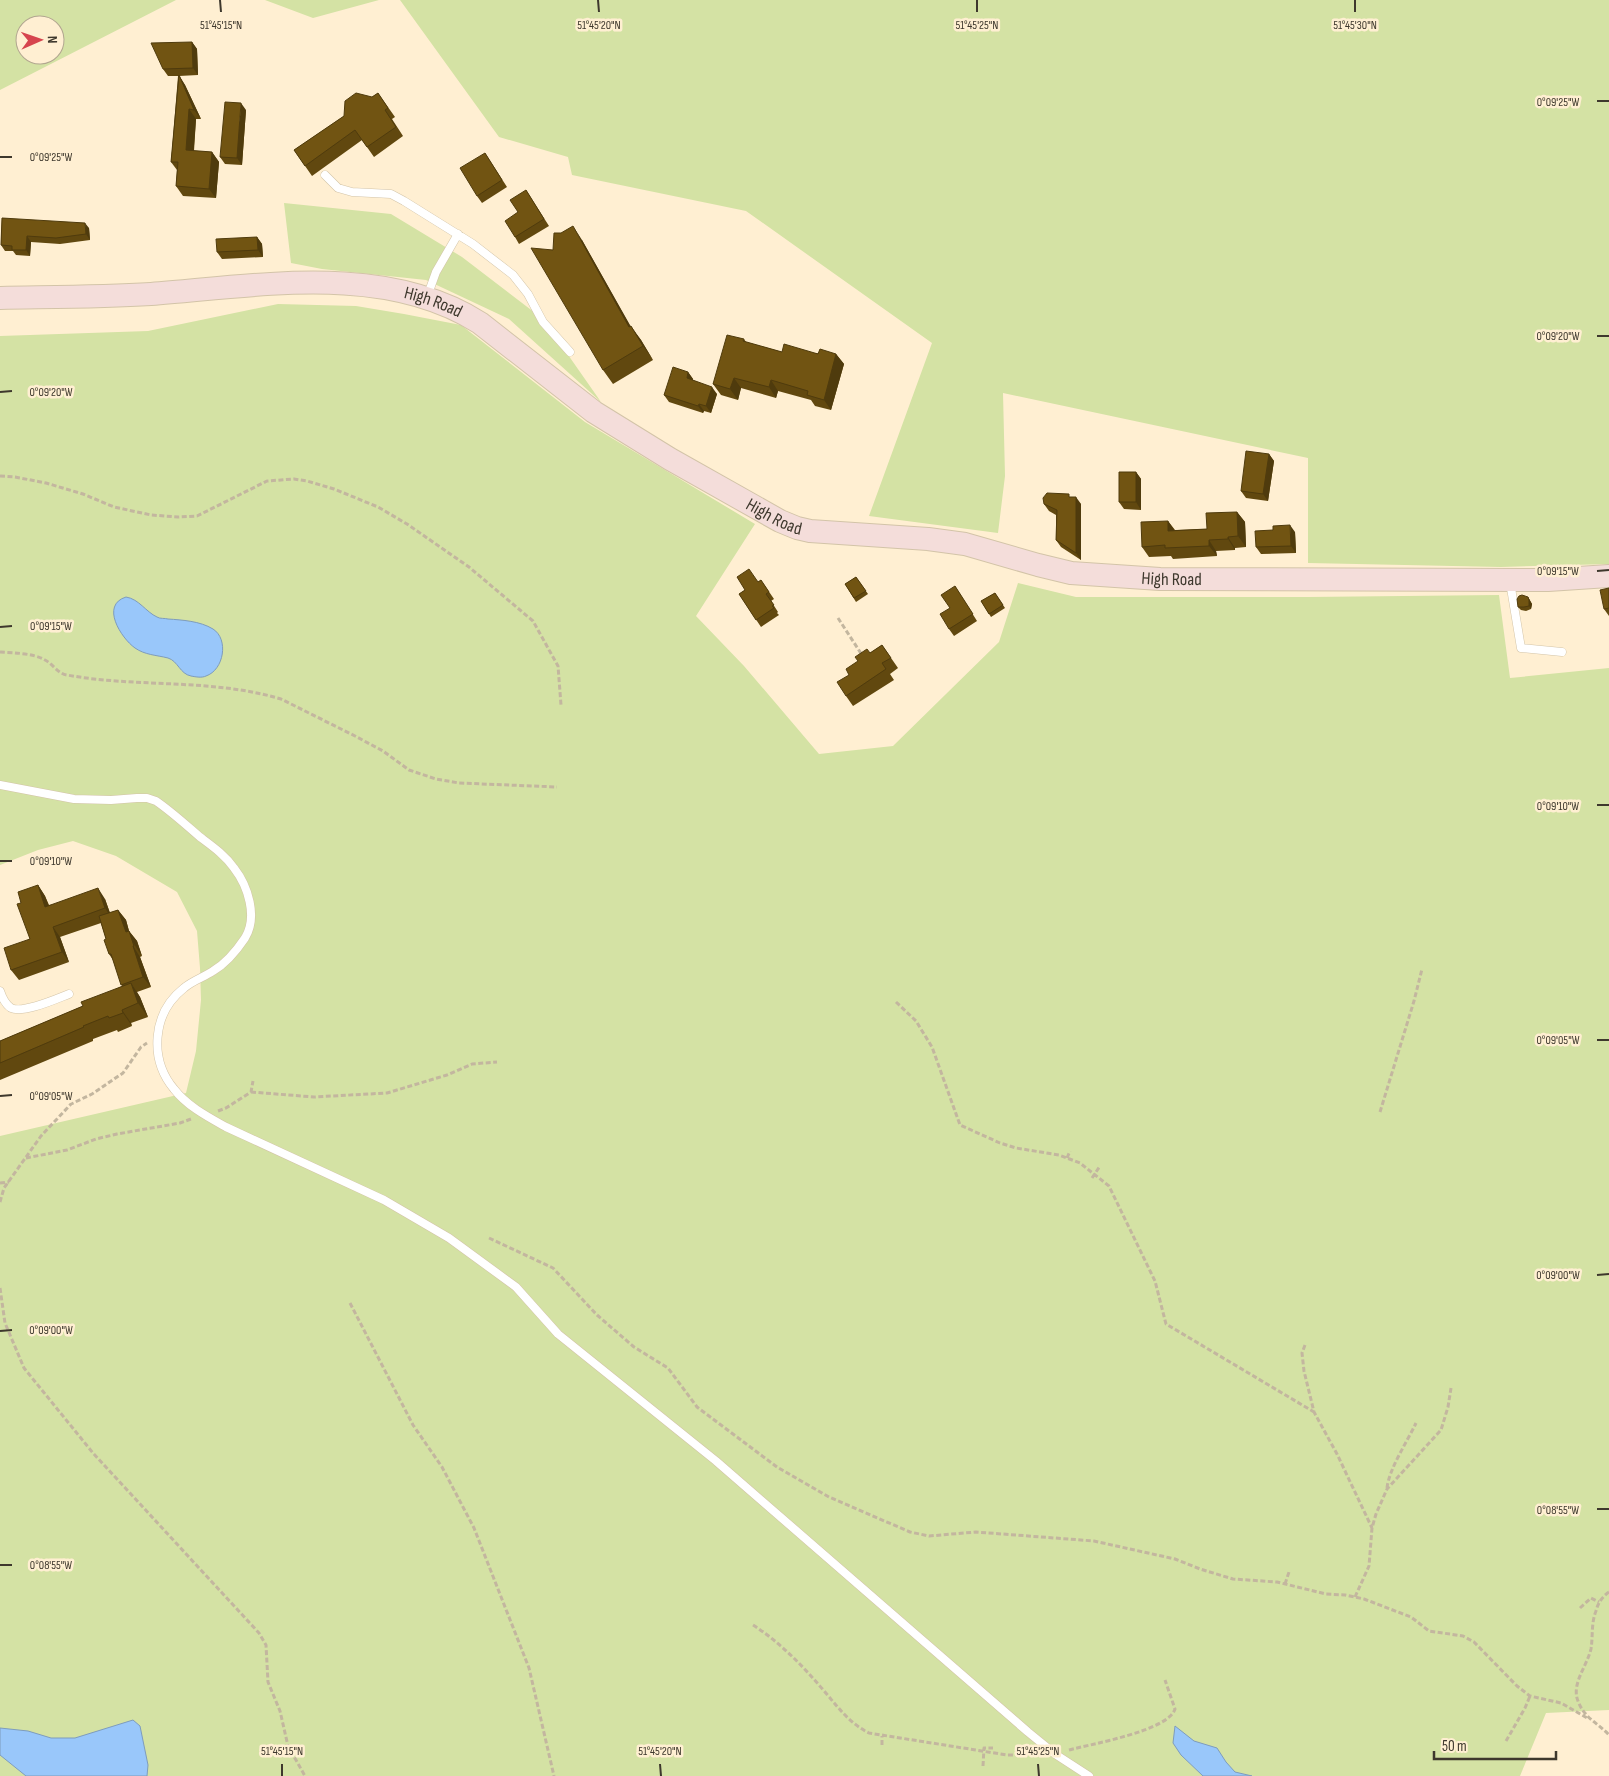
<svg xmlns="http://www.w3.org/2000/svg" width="1609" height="1776" font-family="'Sofia Sans Condensed',sans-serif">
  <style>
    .green { fill: #d4e2a4; fill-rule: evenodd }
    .water { fill: #99c7fa; stroke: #7e9cbc }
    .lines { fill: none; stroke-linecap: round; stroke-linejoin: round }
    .service-casing { stroke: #d3c4a8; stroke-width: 9 }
    .secondary-casing { stroke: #d3c4a8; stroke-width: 24 }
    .path { stroke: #c3b69f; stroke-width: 3; stroke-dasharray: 5 2.5; stroke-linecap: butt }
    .service { stroke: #fff; stroke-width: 8 }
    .secondary { stroke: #f4ddda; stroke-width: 22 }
    .wall { fill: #61480f }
    .shaded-wall { fill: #4f3b0d }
    .building { fill: #715412; stroke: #4f3b0d }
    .ticks { fill: none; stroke: #3e382d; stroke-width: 2 }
    .labels { text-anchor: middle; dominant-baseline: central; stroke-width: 5; stroke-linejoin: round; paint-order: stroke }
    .street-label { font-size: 18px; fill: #3e382d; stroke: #ffefd2 }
    .ticks-label { font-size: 12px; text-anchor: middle; fill: #3e382d; stroke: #ffefd2; stroke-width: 5; stroke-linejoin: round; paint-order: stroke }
  </style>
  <rect width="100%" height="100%" fill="#ffefd2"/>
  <path class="green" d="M0 0H176L0 90ZM25 25H55V55H25Z
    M265 0H379L313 18Z
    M400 0H1609V564L1501 567 1308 563V458L1003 393 1005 476 998 533 869 516 932 343 746 211 572 175 568 157 499 137Z
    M284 203 391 214 462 257 543 319 601 402 509 319 426 280 322 269 291 263Z
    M278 304 356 306 404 314 461 325 585 422 755 524 696 616 744 666 819 754 893 746 999 642 1018 583 1076 597H1308L1499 595 1510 678 1609 668V1710L1546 1713 1520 1776H0V1136L186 1093 196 1051 201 1000 200 968 197 931 177 892 116 856 73 841 38 850 0 865V336L148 331Z"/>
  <path class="water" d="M126 597C139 599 146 612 157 617 160 619 165 618 168 619 182 620 200 621 213 629 229 639 224 670 206 676 202 678 196 677 191 676 180 674 178 661 168 658 156 655 145 655 135 648 121 638 100 605 126 597Z
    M133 1720 140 1726 148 1765 147 1776H26L0 1755V1728L28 1731 51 1738H75Z
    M1175 1726 1194 1741 1217 1748 1226 1762 1235 1772 1252 1776H1203L1181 1755 1173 1743Z"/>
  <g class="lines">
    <defs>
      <path id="service" d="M325 175 338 188 352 192 391 194 404 201 473 244 513 275 528 294 543 322 570 352
        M427 297 436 272 458 234
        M1510 582 1521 648 1562 652
        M0 785 74 799 111 800 137 798H147L156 801C172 812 186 825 200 837 212 846 225 855 234 868 248 886 258 917 245 938 237 950 225 964 213 971 204 977 192 981 184 988 152 1013 149 1059 174 1089 187 1106 208 1117 226 1127L384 1200 449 1238 516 1287 558 1334 716 1461 1028 1732 1055 1754 1089 1776
        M0 991C2 997 5 1004 11 1008 23 1014 56 999 69 994"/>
      <g id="secondary">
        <path id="s1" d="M0 298C50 297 101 297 151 294 257 286 385 262 480 323L594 412 670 459 780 521 797 528 810 531 928 539 965 544 1038 565 1071 573 1160 579 1548 580 1609 576"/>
      </g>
    </defs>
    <use href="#service" class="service-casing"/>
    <use href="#secondary" class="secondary-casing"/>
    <path class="path" d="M0 476 15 477 46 483 83 494 114 507 151 515 178 517 197 516 267 481 294 479 307 481 334 489 378 507 407 524 469 567 533 621 558 666 561 705
      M838 618 862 655
      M0 652C14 653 33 653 45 660 53 664 58 674 67 675 137 688 211 678 281 699L355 736 383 751 409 770 436 779 459 783 557 787
      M896 1002 916 1021 932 1047 960 1125 1000 1143 1016 1148 1059 1155 1080 1163 1109 1186 1155 1281 1166 1324 1314 1412
      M251 1092 314 1097 387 1093 447 1075 472 1064 497 1062
      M218 1111 226 1108 251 1092 253 1081
      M1380 1112 1414 1001 1422 969
      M26 1158 67 1150 96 1139 117 1134 180 1123 191 1119
      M1067 1158 1070 1151
      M1092 1178 1100 1166
      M0 1183 9 1182
      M0 1202 4 1188 41 1136 71 1104 92 1094 123 1073 141 1047 147 1043
      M489 1238 553 1268 597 1315 634 1347 668 1368 697 1407 777 1467 829 1497 910 1532 929 1536 976 1532 1094 1541 1175 1559 1200 1569 1233 1579 1277 1582 1326 1594 1345 1595 1364 1599 1411 1617 1429 1631 1463 1636 1474 1642 1517 1686 1530 1696 1561 1703 1589 1719
      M0 1288 5 1323 24 1368 93 1453 259 1633 266 1645 268 1682 280 1711 288 1746 305 1776
      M350 1303 413 1425 442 1467 474 1528 529 1668 554 1776
      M1305 1345 1302 1353 1304 1371 1314 1412 1337 1454 1372 1528
      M1387 1488C1389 1469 1407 1442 1416 1423
      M1285 1584 1289 1572
      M1609 1592C1602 1597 1598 1603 1596 1611 1591 1623 1593 1637 1591 1649 1587 1666 1571 1684 1578 1701 1584 1718 1598 1723 1609 1735
      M1355 1597 1369 1566 1372 1528 1376 1514 1387 1489 1441 1430 1448 1407 1451 1388
      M1580 1608 1591 1598 1599 1602
      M753 1625C778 1641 800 1663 819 1685 835 1703 847 1722 869 1733L1007 1755H1039
      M1506 1741 1525 1708 1530 1696
      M882 1745V1736
      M1069 1750C1091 1744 1168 1731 1175 1709L1165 1680
      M983 1766 984 1748H993"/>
    <use href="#service" class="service"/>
    <use href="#secondary" class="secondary"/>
  </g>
  <path class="wall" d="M192 42 197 49 198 75 179 76 185 85 201 119H196L194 151 212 152 219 162 216 198 183 196 176 186 177 170 171 162 178 76H168L163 69Z
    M378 93 395 117 392 119 403 136 374 157 362 140 312 176 294 150Z
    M246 110 242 165 225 164 220 157Z
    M485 153 507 187 482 203 477 196Z
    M526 190 549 226 519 244 515 237 518 212Z
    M2 218 89 228 90 240 60 244 31 242 30 256 16 255 13 251H5L1 245Z
    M257 237 262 244 263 257 222 259 217 252Z
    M582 240 630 326 641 340 653 360 613 384 603 370 553 250Z
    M744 339 746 342 782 352 836 354 844 364 831 410 815 406 811 400 778 391 776 398 741 388 738 400 721 395 713 384Z
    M688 372 693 379V380L717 394 711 413 704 411 703 413 669 402 664 395Z
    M1269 454 1274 461 1268 501 1246 498 1241 491Z
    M1136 472 1141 479V510L1124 509 1119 502Z
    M1070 497 1081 504V560L1061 547 1056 540V515L1049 511 1044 504Z
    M1237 512 1245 522 1246 547 1235 548V550L1216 551 1217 556 1173 559 1171 556 1149 557 1142 547 1168 521 1175 530 1207 529Z
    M1295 532 1296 553 1261 554 1256 547Z
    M856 577 868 594 856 602 845 584Z
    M761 580 774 599 771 601 778 612 777 613 779 615 761 627 739 594Z
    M955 586 977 621 954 636 949 629 950 608Z
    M1609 588V616L1604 609Z
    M995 593 1005 608 991 617 981 601Z
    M1528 597 1532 604 1531 609 1526 611 1521 610 1518 607Z
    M882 645 898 668 890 674 894 680 853 706 846 696 849 675 870 653Z
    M38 885 45 896 49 905 105 899 110 913 118 910 126 920 129 931 137 941 142 956 140 957 151 987 137 992 140 997 148 1017 131 1023 132 1026 118 1032 117 1030 93 1039V1041L0 1080V1041L83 1006 122 986 113 960 109 954 106 939 101 923 60 937 69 962 19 980 11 970 30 939 21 903Z"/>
  <path class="shaded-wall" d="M192 42 197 49 198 75 193 68Z
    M179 75 185 85 201 119 194 110Z
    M241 103 246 110 242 165 237 158Z
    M189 109 196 119 193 159 186 150Z
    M212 152 219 162 216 198 209 189Z
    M85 223 89 228 90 240 86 234Z
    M573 226 582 240 639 341 629 327Z
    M27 236 31 242 30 256 26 250Z
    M257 237 262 244 263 257 258 250Z
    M631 326 641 340 653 360 643 346Z
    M836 354 844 364 831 410 824 400Z
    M688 372 693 379 692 385 687 378Z
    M734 378 741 388 738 400 730 389Z
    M771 380 778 391 776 398 769 387Z
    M712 387 717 394 711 413 706 406Z
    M699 404 704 411 703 413 698 406Z
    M1269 454 1274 461 1268 501 1263 494Z
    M1136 472 1141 479V510L1136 502Z
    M1076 497 1081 504V560L1076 553Z
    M1237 512 1245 522 1246 547 1238 536Z
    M1168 521 1175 531H1168Z
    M1290 525 1295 532 1296 553 1291 546Z
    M1228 537 1235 548V550L1228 539Z
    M1209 540 1216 551 1217 556 1209 546Z
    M1528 597 1532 604 1531 609 1529 606Z
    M38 885 45 896 53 917 45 907Z
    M98 888 105 899 112 919 105 908Z
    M118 910 126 920 129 931 137 941 142 956 126 932Z
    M53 927 60 937 69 962 62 952Z
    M133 946 140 957 151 987 143 977Z
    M131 983 140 997 148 1017 138 1003Z
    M122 1010 131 1023 132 1026 123 1013Z"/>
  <path class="building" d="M192 42 193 68 163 69 151 43Z
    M179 75 194 110 189 109 186 150 212 152 209 189 176 186 178 162H171Z
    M356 93 372 97 378 93 388 108 385 110 396 127 367 147 355 130 305 166 294 150 344 116 345 101Z
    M225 102 241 103 237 158 220 157Z
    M485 153 502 180 477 196 460 168Z
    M526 190 544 219 515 237 505 221 518 212 510 200Z
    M2 218 85 223 86 234 56 238 27 236 26 250H12V246L1 245Z
    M573 226 629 327 631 326 643 346 603 370 531 248 553 250 554 233H561Z
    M257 237 258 250 217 252 216 239Z
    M727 335 744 339 743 341 782 352 784 344 818 354 820 349 836 354 824 400 807 395 808 391 771 380 769 387 734 378 730 389 713 384Z
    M673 367 688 372 687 378 712 387 706 406 699 404 698 406 664 395Z
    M1246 451 1269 454 1263 494 1241 491Z
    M1119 472H1136V502H1119Z
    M1047 493 1069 494V497H1076V553L1056 540 1057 510 1044 504 1043 498Z
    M1237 512 1238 536 1228 537V539L1209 540V546L1165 548V545L1142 547 1141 522 1168 521V531L1207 529 1206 513Z
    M1290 525 1291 546 1256 547 1255 531 1273 530V526Z
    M749 569 758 582 761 580 769 592 766 594 774 605 772 606 774 608 756 620 739 594 745 590 737 577Z
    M856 577 866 591 854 598 845 584Z
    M955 586 973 614 949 629 940 614 950 608 941 595Z
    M1609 588V608L1604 609 1600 590Z
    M995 593 1003 605 989 614 981 601Z
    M1522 595 1528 597 1529 600V606L1524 607H1518L1517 599 1519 596Z
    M882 645 891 658 882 663 886 669 846 696 837 682 849 675 846 669 858 661 855 657 867 649 870 653Z
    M38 885 45 907 98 888 105 908 53 927 62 952 11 970 4 948 30 939 17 904 21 903 18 892Z
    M118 910 126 932 129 931 134 946H133L143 977 121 985 111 954H109L104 940 106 939 99 916Z
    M131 983 138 1003 122 1010 123 1013 109 1018 108 1016 83 1026 84 1027 0 1063V1041L83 1006 81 1002Z"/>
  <path class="ticks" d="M220 0 221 12M598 0 599 12M977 0V12M1355 0V12M1597 101H1609M0 157H12M1597 336H1609M0 392 12 391M1597 571 1609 570M0 627 12 626M1597 805H1609M0 861H12M1597 1040H1609M0 1096 12 1095M1597 1275 1609 1274M0 1331 12 1330M1597 1509H1609M0 1565H12M282 1764V1776M660 1764 661 1776M1038 1764 1039 1776"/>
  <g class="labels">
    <g class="street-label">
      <text stroke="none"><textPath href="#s1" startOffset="436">High Road</textPath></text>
      <text stroke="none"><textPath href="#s1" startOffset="841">High Road</textPath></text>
      <text stroke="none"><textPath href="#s1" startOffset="1246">High Road</textPath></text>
    </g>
  </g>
  <g class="ticks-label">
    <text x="221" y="29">51°45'15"N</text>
    <text x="599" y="29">51°45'20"N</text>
    <text x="977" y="29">51°45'25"N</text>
    <text x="1355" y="29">51°45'30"N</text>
    <text x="1558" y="106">0°09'25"W</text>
    <text x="51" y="161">0°09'25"W</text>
    <text x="1558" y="340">0°09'20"W</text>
    <text x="51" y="396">0°09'20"W</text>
    <text x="1558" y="575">0°09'15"W</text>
    <text x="51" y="630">0°09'15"W</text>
    <text x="1558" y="810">0°09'10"W</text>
    <text x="51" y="865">0°09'10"W</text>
    <text x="1558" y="1044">0°09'05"W</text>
    <text x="51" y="1100">0°09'05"W</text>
    <text x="1558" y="1279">0°09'00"W</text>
    <text x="51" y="1334">0°09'00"W</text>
    <text x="1558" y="1514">0°08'55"W</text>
    <text x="51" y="1569">0°08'55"W</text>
    <text x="282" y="1755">51°45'15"N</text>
    <text x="660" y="1755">51°45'20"N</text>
    <text x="1038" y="1755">51°45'25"N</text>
  </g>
  <g transform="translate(40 40) rotate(88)"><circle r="24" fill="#ffefd2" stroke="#b2a690"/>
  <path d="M0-4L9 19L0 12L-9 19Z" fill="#d6454e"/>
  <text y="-8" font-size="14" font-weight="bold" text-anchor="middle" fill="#3e382d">N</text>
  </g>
  <path d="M1434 1751v8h122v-8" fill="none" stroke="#3e382d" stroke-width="2.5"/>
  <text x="1442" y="1751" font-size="15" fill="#3e382d" stroke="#ffefd2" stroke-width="4" paint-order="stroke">50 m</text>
</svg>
